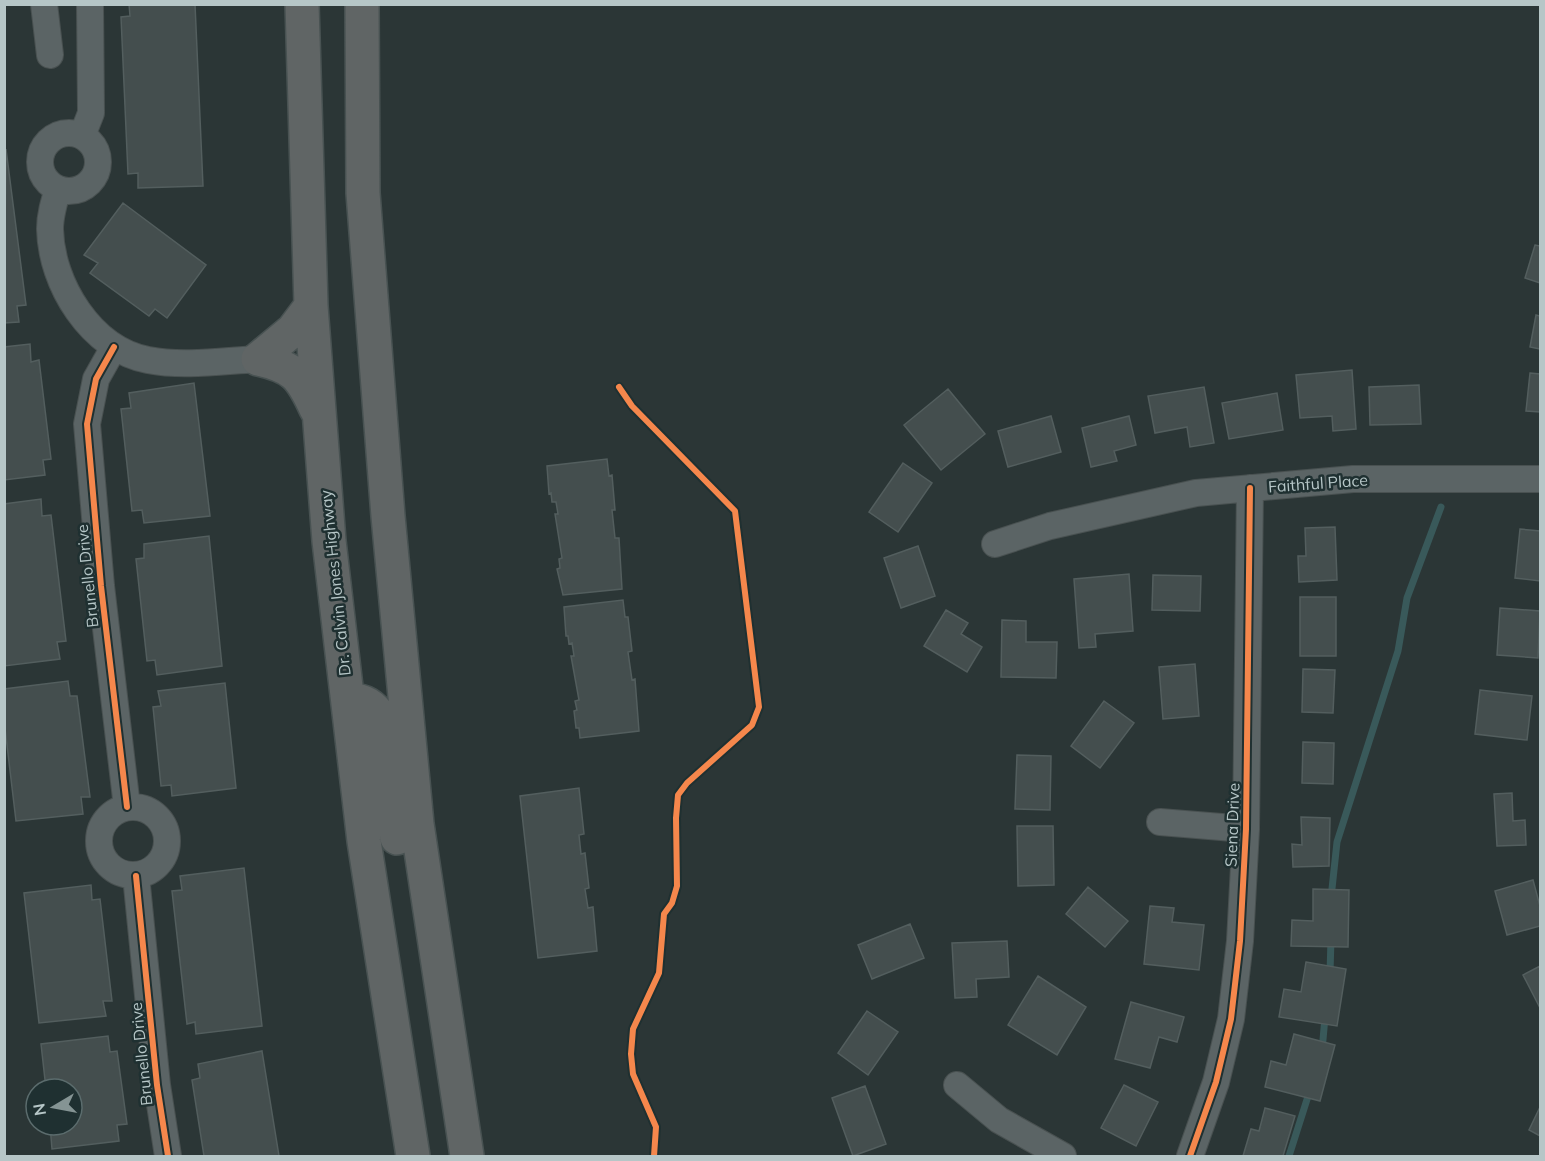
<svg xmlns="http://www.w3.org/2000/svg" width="1545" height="1161" font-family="Mulish,sans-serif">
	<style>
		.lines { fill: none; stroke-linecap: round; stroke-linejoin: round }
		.stream { stroke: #39595a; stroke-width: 7 }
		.building { fill: #444e4e; stroke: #535e5e; stroke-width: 1.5 }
		.street-casing { stroke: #495151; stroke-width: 28 }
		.highway-casing { stroke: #485252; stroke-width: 36 }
		.street { stroke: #5b6465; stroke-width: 26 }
		.highway { stroke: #606565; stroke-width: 33 }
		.cycleway-casing { stroke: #1f3031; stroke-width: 10 }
		.cycleway { stroke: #f5874c; stroke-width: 6 }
		.labels { text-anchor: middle; stroke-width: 5; stroke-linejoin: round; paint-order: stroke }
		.street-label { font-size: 16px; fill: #b6c6c7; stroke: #1f3031 }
	</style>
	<rect width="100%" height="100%" fill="#2b3636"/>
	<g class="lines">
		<path class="stream" d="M1331,898l6,-56 61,-191 9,-53 34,-91
			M1330,973l1,-34
			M1322,1051l3,-34
			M1289,1156l21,-66"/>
	</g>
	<path class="building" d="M129,4h66l8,182 -65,2v-15l-10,1 -7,-157 9,-1z
		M6,149l20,156 -9,1 2,16 -15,1z
		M123,203l83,62 -39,53 -12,-9 -6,7 -59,-43 8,-10 -14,-8z
		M1535,245l5,1v37l-15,-5z
		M1536,315l4,1v33l-10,-2z
		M30,344l1,18 8,-2 12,99 -8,1 2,15 -41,5v-133z
		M1352,370l4,59 -23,2 -1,-15 -32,2 -4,-43z
		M1530,373l10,1v38l-14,-1z
		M194,383l16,133 -66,7 -2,-13 -10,1 -11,-102 10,-1 -2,-15z
		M1419,385l2,39 -51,1 -1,-38z
		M1204,387l10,56 -24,4 -3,-20 -32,6 -7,-37z
		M948,389l37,45 -44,36 -37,-45z
		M1277,393l6,37 -54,9 -7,-36z
		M1051,416l10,36 -53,15 -10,-36z
		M1129,416l7,29 -22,6 3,10 -26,6 -9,-39z
		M607,459l2,17 3,-1 3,35h-3l3,28h4l3,51 -59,6 -6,-26 3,-1 -1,-9 3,-1 -7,-44h3l-2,-12h-4l-1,-9 -2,1 -2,-28z
		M903,463l29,20 -34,49 -29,-20z
		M41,499l1,17 9,-1 15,126 -9,1 3,17 -56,7v-162z
		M1335,527l2,53 -38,2 -1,-26h8l-1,-28z
		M1520,529l20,2v50l-25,-3z
		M209,536l13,130 -65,9 -2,-15 -8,1 -11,-102 8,-1v-14z
		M918,546l17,50 -34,12 -17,-50z
		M1129,574l4,57 -38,3 1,13 -17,1 -5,-69z
		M1153,575l48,1 -1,35 -48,-1z
		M1300,597h36v59h-36z
		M623,600l2,17h3l4,34 -4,1 4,28 3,-1 4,52 -59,7 -1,-10h-3l-2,-17 3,-1 -2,-9 4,-1 -8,-44h3l-2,-13 -3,1 -1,-8h-2l-2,-29z
		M1500,608l40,3 -2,47 -41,-3z
		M946,610l22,13 -7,11 21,13 -15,25 -43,-26z
		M1002,620l24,1v21h31l-1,36 -55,-1z
		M1195,664l4,52 -36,3 -4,-52z
		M1303,669l32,1 -2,43 -31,-1z
		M68,681l2,15h7l13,101h-9l2,17 -67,7 -12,-101v-31z
		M225,683l11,105 -64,8 -1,-11 -10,1 -8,-79 8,-1 -3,-15z
		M1480,690l52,6 -5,44 -52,-6z
		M1104,701l30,22 -34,45 -29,-22z
		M1303,742l31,1 -1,41 -31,-1z
		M1017,755l34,1 -1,54 -35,-1z
		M579,788l5,46 -5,1 2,19 4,-1 4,35 -4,1 3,19 5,-1 4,44 -59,7 -18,-162z
		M1512,793l1,28 12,-1 1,25 -29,1 -3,-52z
		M1301,817l29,1 -1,48 -36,1 -1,-23 10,1z
		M1017,826h36l1,59 -36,1z
		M244,868l18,158 -66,8 -1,-12 -8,2 -15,-133 10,-1 -2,-14z
		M1533,880l7,26v20l-33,9 -12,-44z
		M91,885l1,15 8,-1 12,102h-9l3,15 -67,7 -15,-130z
		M1088,887l40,34 -23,26 -39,-33z
		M1313,889l36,1 -1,57 -57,-1 1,-26 21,1z
		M1150,906l24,2 -2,14 32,3 -5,45 -55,-6z
		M910,924l14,34 -52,21 -14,-34z
		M1007,941l2,36 -33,2 1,18 -22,1 -3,-55z
		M1306,962l40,7 -9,57 -58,-9 5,-28 17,3z
		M1540,966v42l-17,-33z
		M1038,976l48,31 -29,48 -49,-30z
		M1131,1002l53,15 -7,25 -18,-5 -9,31 -35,-9z
		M867,1011l31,21 -30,43 -30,-22z
		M1294,1034l41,11 -15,56 -55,-14 6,-26 15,4z
		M108,1036l2,16 7,-1 10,73 -10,1 2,16 -67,8 -2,-24h22v-36h-26l-5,-45z
		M262,1051l17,105h-75l-12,-76 8,-2 -2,-14z
		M1124,1085l34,17 -22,44 -35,-18z
		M865,1086l21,58 -33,12 -21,-58z
		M1540,1107v29l-11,-6z
		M1265,1108l30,8 -12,40h-40l8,-27 8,2z"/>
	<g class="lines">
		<defs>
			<path id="street" d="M44,4l6,51
				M40 162a29 29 0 1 1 58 0a29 29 0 1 1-58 0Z
				M82,136l9,-23 -1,-109
				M58,189c-4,13 -8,26 -8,40 1,55 41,120 98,131 35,7 74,1 110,-1
				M114,347l-18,32 -9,45 14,162 26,221
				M995,544l55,-18 146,-33 157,-14h187
				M99 841a34 34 0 1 1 68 0a34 34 0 1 1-68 0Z
				M1160,822l86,7
				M136,876l21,209 11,71
				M957,1085l42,35 64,36
				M1190,1156l26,-74 15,-63 9,-78 6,-112 4,-341"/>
			<path id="highway" d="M302,4l9,302 18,235 35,300 49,315
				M362,4l1,189 25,323 29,308 50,332
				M258,359c36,8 43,17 58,50
				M258,359l35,-29 18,-24
				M348,700c15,-1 25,5 33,18l16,120"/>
		</defs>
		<use href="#street" class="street-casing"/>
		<use href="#highway" class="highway-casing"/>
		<use href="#street" class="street"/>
		<use href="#highway" class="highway"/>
		<defs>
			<path id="cycleway" d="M114,347l-18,32 -9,45 14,162 26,221
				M619,387l13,19 103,105 24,196 -7,18 -65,58 -9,12 -2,23 1,68 -5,17 -8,11 -5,59 -26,56 -2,25 2,20 23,53 -2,29
				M136,876l21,209 11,71
				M1190,1156l26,-74 15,-63 9,-78 6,-112 4,-341"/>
		</defs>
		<use href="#cycleway" class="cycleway-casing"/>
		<use href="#cycleway" class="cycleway"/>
	</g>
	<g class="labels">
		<g class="street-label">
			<text transform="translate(1318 483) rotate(-4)" y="6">Faithful Place</text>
			<text transform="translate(87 576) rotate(-96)" y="6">Brunello Drive</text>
			<text transform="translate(335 583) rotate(-96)" y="6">Dr. Calvin Jones Highway</text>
			<text transform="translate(1232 825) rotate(-88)" y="6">Siena Drive</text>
			<text transform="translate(141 1054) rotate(-96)" y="6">Brunello Drive</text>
		</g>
	</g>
	<rect width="1545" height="1161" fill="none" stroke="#b6c6c7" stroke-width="12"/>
	<g transform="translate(54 1107) rotate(260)"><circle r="28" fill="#1f3031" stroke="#5b6c6d" stroke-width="1.5"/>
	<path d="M0-4.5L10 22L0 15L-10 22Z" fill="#859494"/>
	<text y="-9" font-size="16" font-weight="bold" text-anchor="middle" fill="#b6c6c7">N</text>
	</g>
</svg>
